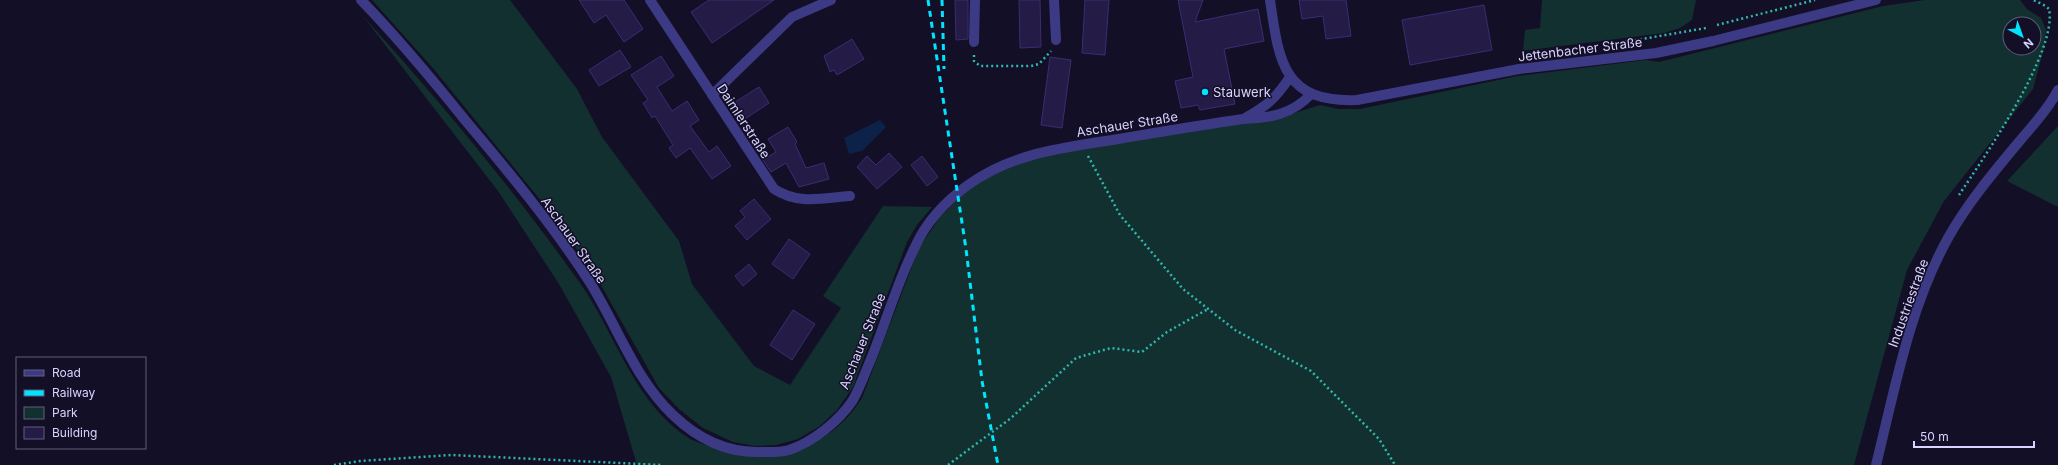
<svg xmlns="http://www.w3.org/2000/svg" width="2058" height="465" font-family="Inter,sans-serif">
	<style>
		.green { fill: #12302f; fill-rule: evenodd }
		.water { fill: #0c2248 }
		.building { fill: #241b47; stroke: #3b2d73 }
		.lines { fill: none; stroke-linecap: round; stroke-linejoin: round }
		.path { stroke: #2fb8b0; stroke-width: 2.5; stroke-dasharray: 2 3; stroke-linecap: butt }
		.minor { stroke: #3d3a85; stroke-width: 10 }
		.rail { stroke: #00e5ff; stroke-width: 3; stroke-dasharray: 6 5; stroke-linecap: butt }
		.poi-dot { fill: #00e5ff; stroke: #130f26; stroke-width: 1.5 }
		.labels { text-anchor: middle; stroke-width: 3; stroke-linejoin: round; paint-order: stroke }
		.street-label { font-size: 13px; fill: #d9d4ff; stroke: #130f26 }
		.poi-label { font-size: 13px; fill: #d9d4ff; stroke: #130f26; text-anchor: start }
	</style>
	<rect width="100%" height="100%" fill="#130f26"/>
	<path class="green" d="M372,0h138l67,89 25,48 77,104 13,43 62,82 36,19 51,-77 -18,-12 60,-90 49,1 -15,18 -10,17 -54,145 -16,23 -17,16 -22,13 -22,6 -21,1 -22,-4 -30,-14 -24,-19 -20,-21 -61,-108 -43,-62 -123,-151z
		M1542,0h154l-4,20 -12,8 -16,5 -141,18 2,-21 15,-2z
		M1925,0h95l7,9 14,9 5,12 -1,15 -12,44 -89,112 -37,69 -53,195h-1217l-26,-88 -52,-93 -61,-93 -136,-176c77,85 151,174 218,268 36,51 54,121 110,156 64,26 132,22 172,-41l57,-150 21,-31 22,-22 22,-15 28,-15 20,-6 73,-14 180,-29 35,-11 19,4h21l157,-33 129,-16 13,2 224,-56zM2010,24h24v24h-24z
		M2058,126v81l-51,-26z"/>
	<path class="water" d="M880,120l6,7 -24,24 -13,3 -5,-16z"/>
	<path class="building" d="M579,0h45l19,29 -19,13 -18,-27 -12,8z
		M709,0h65l-62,43 -21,-31z
		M955,0h13v39l-12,1z
		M1019,0h21l1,47 -21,1z
		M1085,0h24l-4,55 -23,-2z
		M1178,0h25l-8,22 63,-13 6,32 -40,8 11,55 -35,6 -2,-5 -17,3 -6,-27 18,-4z
		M1299,0h47l5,36 -25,3 -3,-23 -21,3z
		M1484,5l8,45 -82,15 -8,-45z
		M852,39l12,20 -27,16 -3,-5 -4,2 -6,-16z
		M620,50l11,17 -32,19 -10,-16z
		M661,56l13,20 -17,11 15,24 15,-10 12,19 -9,6 19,26 8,-6 14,20 -19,13 -22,-31 -14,10 -7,-10 4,-3 -18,-29 -3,2 -9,-15 5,-3 -17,-25z
		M1050,57l21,3 -9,68 -21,-3z
		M759,87l10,16 -27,18 -10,-17z
		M788,127l9,15 -2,2 11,24 18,-5 5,16 -30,8 -13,-24 -15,9 -8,-12 13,-8 -8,-13z
		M889,153l13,14 -25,22 -20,-22 10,-11 9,9z
		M922,156l16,21 -11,9 -16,-21z
		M754,199l17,20 -24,21 -12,-14 10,-9 -5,-6z
		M789,239l21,15 -17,25 -21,-15z
		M749,264l8,10 -14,12 -8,-10z
		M793,310l22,14 -23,36 -22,-15z"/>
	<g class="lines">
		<path class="path" d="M1717,25l98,-25
			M1625,42l81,-14
			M974,55v6l6,5h51l8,-2 12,-13
			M1088,156l32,59 63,74 52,41 76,41 68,68 16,26
			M1959,195c23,-35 99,-143 90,-186 -4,-4 -11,-7 -16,-9
			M334,465l26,-4 91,-6 210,10
			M948,465l63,-47 65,-60 35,-10 31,4 25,-20 41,-23"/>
		<path class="minor" d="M361,0c37,38 71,79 104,120 43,51 87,104 124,161 28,44 45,97 84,134 23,22 52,37 84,37 11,0 22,1 32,-2 24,-8 50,-29 64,-50 7,-13 12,-27 18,-41 15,-37 26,-76 44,-112 11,-25 31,-46 53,-62 46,-33 96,-37 150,-46 42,-7 83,-14 125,-20 26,-1 49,-4 68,-25
			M650,0l124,189c25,16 48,9 76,7
			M1054,0l2,40
			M1270,0c9,62 13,103 87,100l162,-31 137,-16 57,-12 163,-41
			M974,42l1,-42
			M712,95l80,-78 39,-17
			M1245,118c23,-13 30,-19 45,-41
			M1876,465c19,-76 33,-157 72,-227 19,-34 45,-65 70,-95 13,-16 30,-33 40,-53"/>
		<path class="rail" d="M928,0l38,249 16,132 16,84
			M942,0l2,69"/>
	</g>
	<circle class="poi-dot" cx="1205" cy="92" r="4"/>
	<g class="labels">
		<g class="street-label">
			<text transform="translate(1580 49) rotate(-7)" y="5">Jettenbacher Straße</text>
			<text transform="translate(744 121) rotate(57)" y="5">Daimlerstraße</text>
			<text transform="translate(1127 124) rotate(-9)" y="5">Aschauer Straße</text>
			<text transform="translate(574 240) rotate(55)" y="5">Aschauer Straße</text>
			<text transform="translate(1908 303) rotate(-70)" y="5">Industriestraße</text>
			<text transform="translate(862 341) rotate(-68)" y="5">Aschauer Straße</text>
		</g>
		<g class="poi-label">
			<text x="1213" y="97">Stauwerk</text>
		</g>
	</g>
	<rect x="16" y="357" width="130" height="92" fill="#130f26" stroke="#625e7d"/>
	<rect x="24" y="370" width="20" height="6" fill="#3d3a85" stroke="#625e7d"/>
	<text x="52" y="377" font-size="12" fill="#d9d4ff">Road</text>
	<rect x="24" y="390" width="20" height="6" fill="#00e5ff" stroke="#625e7d"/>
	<text x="52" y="397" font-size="12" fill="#d9d4ff">Railway</text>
	<rect x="24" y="407" width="20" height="12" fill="#12302f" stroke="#625e7d"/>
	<text x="52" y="417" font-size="12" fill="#d9d4ff">Park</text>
	<rect x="24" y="427" width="20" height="12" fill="#241b47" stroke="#625e7d"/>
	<text x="52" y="437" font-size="12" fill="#d9d4ff">Building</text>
	<g transform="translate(2022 36) rotate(139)"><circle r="19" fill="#130f26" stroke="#625e7d"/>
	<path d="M0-3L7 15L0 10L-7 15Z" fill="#00e5ff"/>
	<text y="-6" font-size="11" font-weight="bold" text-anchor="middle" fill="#d9d4ff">N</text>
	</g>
	<path d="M1914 441v6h120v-6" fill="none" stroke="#d9d4ff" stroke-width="2"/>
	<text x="1920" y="441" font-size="12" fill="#d9d4ff" stroke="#130f26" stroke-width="3" paint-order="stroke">50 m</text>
</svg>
